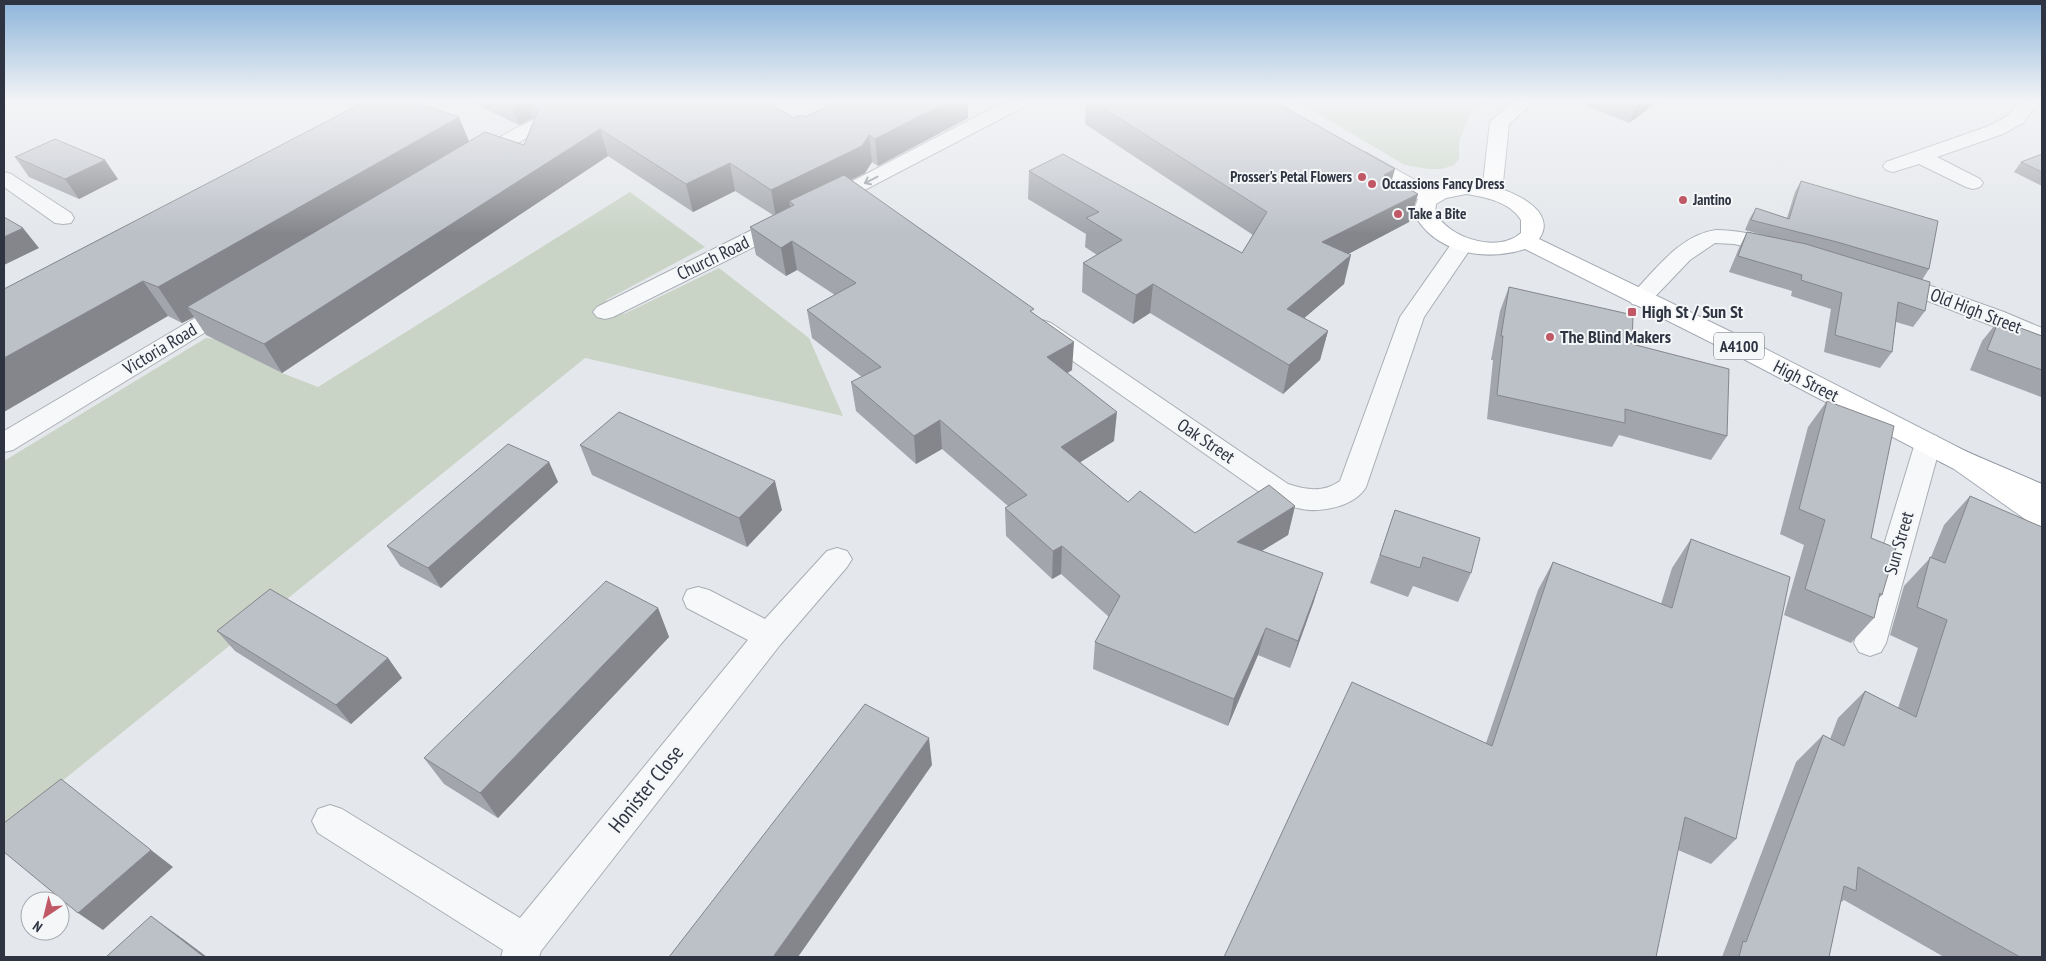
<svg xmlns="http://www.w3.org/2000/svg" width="2046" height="961" font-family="'PT Sans Narrow',sans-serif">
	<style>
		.green { fill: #c9d4c6 }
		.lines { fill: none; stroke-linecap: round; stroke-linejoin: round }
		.street-casing { stroke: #aaaeb5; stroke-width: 2 }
		.secondary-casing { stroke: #aaaeb5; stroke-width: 2 }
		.primary-casing { stroke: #a5abb5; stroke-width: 2 }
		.highway-casing { stroke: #8d94a0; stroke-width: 2 }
		.street { fill: #f7f8f9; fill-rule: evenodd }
		.secondary { fill: #fff; fill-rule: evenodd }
		.primary { fill: #fff; fill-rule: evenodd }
		.highway { fill: #fff; fill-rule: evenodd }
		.wall { fill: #a2a5ab }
		.shaded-wall { fill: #84868b }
		.building { fill: #bcc0c7; stroke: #84868b }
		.oneway { stroke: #92969d }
		.poi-dot { fill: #c15865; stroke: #f4f6f8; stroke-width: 2 }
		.labels { text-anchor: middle; stroke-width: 4; stroke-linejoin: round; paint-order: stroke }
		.far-poi-label { font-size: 15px; font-weight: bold; fill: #2e3441; stroke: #f4f6f8; text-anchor: start }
		.shield { fill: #f4f6f8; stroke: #696e78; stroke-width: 1 }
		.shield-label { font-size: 16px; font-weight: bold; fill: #2e3441 }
		.street-label { font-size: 18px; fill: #2e3441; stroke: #f4f6f8 }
		.poi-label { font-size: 18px; font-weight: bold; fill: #2e3441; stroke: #f4f6f8; text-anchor: start }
		.near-street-label { font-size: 21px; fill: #2e3441; stroke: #f4f6f8 }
	</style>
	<rect width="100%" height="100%" fill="#e4e7eb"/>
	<path class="green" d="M1295,100h198l-23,14 -11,28v17l-5,6 -12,4h-14l-23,-4z
		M630,192l75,55 -99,53 18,14 95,-46 90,70 34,78 -258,-58 -581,470v-367l202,-123 9,1 67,34 36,14z"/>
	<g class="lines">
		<defs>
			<path id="street" d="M1008,100h23l-2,4 -195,102 -7,2 -7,-2 -4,-4 4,-4z
				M2021,100h19l-17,23 -20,11 -66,23 43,22 3,4 -3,4 -7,2 -7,-2 -47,-23 -26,8 -7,-2 -3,-4 3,-4 103,-36 20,-11z
				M564,105l7,2 3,4 -3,4 -43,22 -44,26 -7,2 -7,-2 -3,-4 3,-4 44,-26z
				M4,172l7,2 60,39 3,5 -3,5 -8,1 -8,-1 -51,-36z
				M786,216l8,1 3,5 -3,5 -181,90 -8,2 -8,-2 -4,-5 4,-5 181,-90z
				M1716,230c24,0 48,7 71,12l3,5 -3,5 -8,2 -45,-10 -19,-1 -25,17 -42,44 -8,2 -8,-2 -4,-5 4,-5c24,-25 48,-59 84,-64z
				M1462,238l8,2 3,5 -49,72 -58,170c-11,19 -44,26 -64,22 -12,-2 -23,-7 -34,-11l-235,-165 -3,-5 3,-5 9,-3 9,3 237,161c18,6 35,9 52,-3l60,-164 54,-77z
				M1892,272l112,40 38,16v17l-158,-61 -3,-5 3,-5z
				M232,299l8,2 4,5 -4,5 -227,139 -9,2v-21l220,-130z
				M1928,434l9,2 4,7 -55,200 -5,9 -11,4 -11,-4 -5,-9 61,-200 4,-7z
				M837,548l10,3 5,8 -5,8 -67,78 -239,306 -2,6h-38l2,-7 -185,-117 -6,-12 6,-12 12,-4 12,4 178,109 228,-278 -61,-32 -4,-9 4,-9 11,-3 11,3 56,29 62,-68z"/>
			<path id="secondary" d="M1515,100h21l-27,24 -7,68 -3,4 -7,2 -7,-2 -3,-4 8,-70z"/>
			<path id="primary" d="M1360,151l7,2 64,36c10,-4 24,-7 35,-7 24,-1 97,23 73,57l213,103 231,118 2,4 57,38v25l-10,-3 -78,-55 -220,-115 -209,-105c-41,13 -91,4 -112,-37l5,-13 -65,-38 -3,-4 3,-4zM1466,194c20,3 44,8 55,26v13c-23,21 -73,5 -86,-21l1,-8 10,-6z"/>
			<path id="highway" d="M1951,445l91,39v21l-101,-43 -3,-7 3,-7z"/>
		</defs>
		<use href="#street" class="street-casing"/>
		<use href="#secondary" class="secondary-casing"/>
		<use href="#primary" class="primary-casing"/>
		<use href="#highway" class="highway-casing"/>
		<use href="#street" class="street"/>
		<use href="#secondary" class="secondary"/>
		<use href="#primary" class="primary"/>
		<use href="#highway" class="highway"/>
	</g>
	<path class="wall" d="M467,100h296l31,18 11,-1 35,-17h128v18l-90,48 -6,-4 -7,11 -14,7 183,134 38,56 -5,3 47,68 -34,21 48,40 67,31 100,-27 -7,29 -27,16 53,50 -24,67 -32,-13 -30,71 -135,-57 2,-27 14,-25 -48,-43 -9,5 -46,-43 -1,-28 3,-2 -66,-57 -26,15 -60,-53 -5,-29 11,-5 -50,-39 -5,-28 28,-15 -38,-25 -11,6 -30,-21 -6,-28 23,-12 -38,-24 -42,21 -85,-56 -326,217 -76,-38 -12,-18 -12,6 -14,-7 -164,-27 465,-147 55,3 10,-24 -1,-3 -14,7z
		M1086,100h186l120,80 26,14 -9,28 -61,32 -4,30 -40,34 24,13 -8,29 -37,34 -133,-81 -17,11 -51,-32 1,-29 14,-8 -12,-8 1,-13 -58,-35 1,-28 213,82 11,-18 -168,-111z
		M1587,100h73l-31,23 -44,-18z
		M2042,154v32l-28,-14 7,-10z
		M15,157l103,22 -39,20 -50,-22z
		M1801,181l128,88 -7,11 3,31 -12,16 -17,-5 -4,30 -12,16 -56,-16 7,-43 -40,-13 1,-5 -63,-19 10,-24 8,-16 16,3 -18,-5 5,-12 6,-10 31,10 8,-26z
		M1509,287l123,57 95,92 -16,24 -92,-25 -7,12 -125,-28 6,-59h-2l9,-49z
		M1999,320l43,16v60l-1,1 -71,-27 12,-29z
		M1827,401l44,137 11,57 -4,4 -4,19 -23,25 -67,-28 20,-70 -24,-11 28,-107z
		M580,445l202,65 -35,37 -155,-72z
		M549,462l9,20 -117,106 -41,-22 -13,-20z
		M1970,496l72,461h-98l-100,-57 -4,3 -11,54h-107l74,-195 27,-27 7,4 8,-21 27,-27 33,17 20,-60 -28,-13 14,-49 27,-29 13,-32z
		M1395,510l76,63 -13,29 -45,-16 -5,11 -38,-14z
		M1691,539l45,300 -25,25 -33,-14 -192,-107 52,-153 15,-28 108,42 11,-36z
		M658,608l11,29 -171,181 -54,-34 -20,-26z
		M217,631l171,27 14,20 -51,46 -116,-73z"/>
	<path class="shaded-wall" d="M510,100h61l-33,11 -9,-4 4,11 -14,7z
		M951,100h17v18l-90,48 -3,-27z
		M1645,100h15l-31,23 7,-16z
		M459,117l14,34 -286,156 7,10 -12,6 -24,-36z
		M600,129l8,27 -326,217 -18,-29z
		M869,135l3,27 -7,11 -70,35 -1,-3 -5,-4 2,9 -15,7 -5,-27z
		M105,160l13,19 -39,20 -14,-20z
		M730,163l5,28 -42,21 -7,-28z
		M1395,169l-8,28 -3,-22z
		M1418,194l-9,28 -93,49 6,-29z
		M23,228l16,20 -35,17v-28z
		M792,241l5,29 -11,6 -5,-28z
		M1351,255l-7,29 -63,54 6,-29z
		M143,281l25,35 -164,96v-54z
		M1153,284l-3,29 -17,11 3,-29z
		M1328,331l-8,29 -37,34 6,-29z
		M1074,342l-2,28 -25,16v-29z
		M1117,412l-3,29 -54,34 1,-28z
		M940,420l2,29 -26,15 -2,-28z
		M549,462l9,20 -117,106 -13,-20z
		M775,481l7,29 -35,37 -8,-29z
		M1295,506l-7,29 -57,35 6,-28z
		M1062,546l-1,28 -9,5 1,-28z
		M1323,573l-9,28 -24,67 8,-27z
		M658,608l11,29 -171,181 -18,-25z
		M1266,628l-8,27 -30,71 6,-27z
		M388,658l14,20 -51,46 -15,-19z
		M929,738l3,27 -134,192h-25z
		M151,850l22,17 -70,63 -25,-17z
		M151,916l32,23 24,18h-3z"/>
	<path class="building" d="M368,100h38l53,17 -301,170 -15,-6 -139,77v-69z
		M544,100h219l31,18 7,-3 4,2 35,-17h111l-76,39 -6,-4 -7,11 -91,44 -41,-27 -44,21 -86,-55 -336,215 -77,-37 298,-175 39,13 14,-34 -9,-4z
		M1091,100h181l123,69 -11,6 34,19 -96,48 29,13 -64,54 41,22 -39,34 -136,-81 -17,11 -53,-32 39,-23 -36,-22 13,-6 -70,-41 34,-17 179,99 25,-41z
		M1619,100h26l-9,7z
		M55,139l50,21 -40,19 -50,-22z
		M2042,154v18l-21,-10z
		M844,175l190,134 -4,2 44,31 -27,15 70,55 -56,35 67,55 12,-11 55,42 74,-48 26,21 -58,36 86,31 -25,68 -32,-13 -32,71 -139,-57 25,-46 -58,-50 -9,5 -48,-43 22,-13 -87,-75 -26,16 -63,-54 30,-15 -74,-57 49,-27 -64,-42 -11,7 -31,-21 44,-22 -5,-4z
		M1801,181l137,40 -9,48 -92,-27 -86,-22 5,-12 33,11z
		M4,217l19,11 -19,9z
		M1747,232l59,12 124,38 -5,29 -27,-9 -6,50 -57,-17 7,-42 -41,-13 1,-5 -64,-19z
		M1509,287l124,28 -1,29 97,25 -2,67 -102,-27v14l-128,-28 6,-59h-2z
		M1999,320l43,16v34l-55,-20z
		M1827,401l67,25 -23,112 25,10 -14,47 -2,-2 -6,25 -69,-29 20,-69 -26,-11z
		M619,412l156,69 -36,37 -159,-73z
		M508,444l41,18 -121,106 -41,-22z
		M1970,496l72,31v430h-22l-162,-90 -2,24 -12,-5 -15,71h-90l4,-16 3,1 77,-207 21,11 21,-55 51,26 31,-97 -30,-13 13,-50 15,6z
		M1395,510l85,28 -9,35 -48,-16 -3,11 -40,-13z
		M1691,539l99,38 -54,262 -51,-22 -29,140h-432l128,-275 140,64 61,-184 119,46z
		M606,581l52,27 -178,185 -56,-35z
		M270,589l118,69 -52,47 -119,-74z
		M865,704l64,34 -156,219h-104z
		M61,779l90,71 -73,63 -74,-61v-29z
		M151,916l53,41h-98z"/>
	<defs><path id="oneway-shaft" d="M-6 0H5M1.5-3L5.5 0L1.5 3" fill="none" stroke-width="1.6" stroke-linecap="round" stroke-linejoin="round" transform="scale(1.25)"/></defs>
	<use class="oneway" href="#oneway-shaft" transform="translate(871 180) rotate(153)"/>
	<linearGradient id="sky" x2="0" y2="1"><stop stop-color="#8db4da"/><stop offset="0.43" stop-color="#f3f4f6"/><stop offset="1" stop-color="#f3f4f6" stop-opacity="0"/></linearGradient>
	<rect width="2046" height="234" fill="url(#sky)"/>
	<g class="poi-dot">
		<circle cx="1362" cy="177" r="5"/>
		<circle cx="1372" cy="184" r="5"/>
		<circle cx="1683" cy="200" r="5"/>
		<circle cx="1398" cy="214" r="5"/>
		<rect x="1627" y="307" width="10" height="10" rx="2.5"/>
		<circle cx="1550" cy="337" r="5"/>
	</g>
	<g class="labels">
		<g class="far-poi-label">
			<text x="1352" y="182" text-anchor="end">Prosser's Petal Flowers</text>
			<text x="1382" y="189">Occassions Fancy Dress</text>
			<text x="1693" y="205">Jantino</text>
			<text x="1408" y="219">Take a Bite</text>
		</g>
		<rect class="shield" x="1714" y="332.5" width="50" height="27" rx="4"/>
		<g class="shield-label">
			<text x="1739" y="352">A4100</text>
		</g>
		<g class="street-label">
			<text transform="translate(713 258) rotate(-26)" y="6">Church Road</text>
			<text transform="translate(1976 311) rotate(21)" y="6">Old High Street</text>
			<text transform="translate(160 349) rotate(-31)" y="6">Victoria Road</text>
			<text transform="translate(1806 381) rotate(27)" y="6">High Street</text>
			<text transform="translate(1206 441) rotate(34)" y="6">Oak Street</text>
			<text transform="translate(1899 543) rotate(-74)" y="6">Sun Street</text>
		</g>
		<g class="poi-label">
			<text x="1642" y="318">High St / Sun St</text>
			<text x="1560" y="343">The Blind Makers</text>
		</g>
		<g class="near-street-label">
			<text transform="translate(646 789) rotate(-51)" y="7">Honister Close</text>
		</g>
	</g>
	<rect width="2046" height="961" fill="none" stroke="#2e3441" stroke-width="10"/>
	<g transform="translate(45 916) rotate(215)"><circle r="24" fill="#f4f6f8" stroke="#a5a8af"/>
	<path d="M0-4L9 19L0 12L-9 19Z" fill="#c15865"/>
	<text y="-8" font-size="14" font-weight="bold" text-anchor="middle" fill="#2e3441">N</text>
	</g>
</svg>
